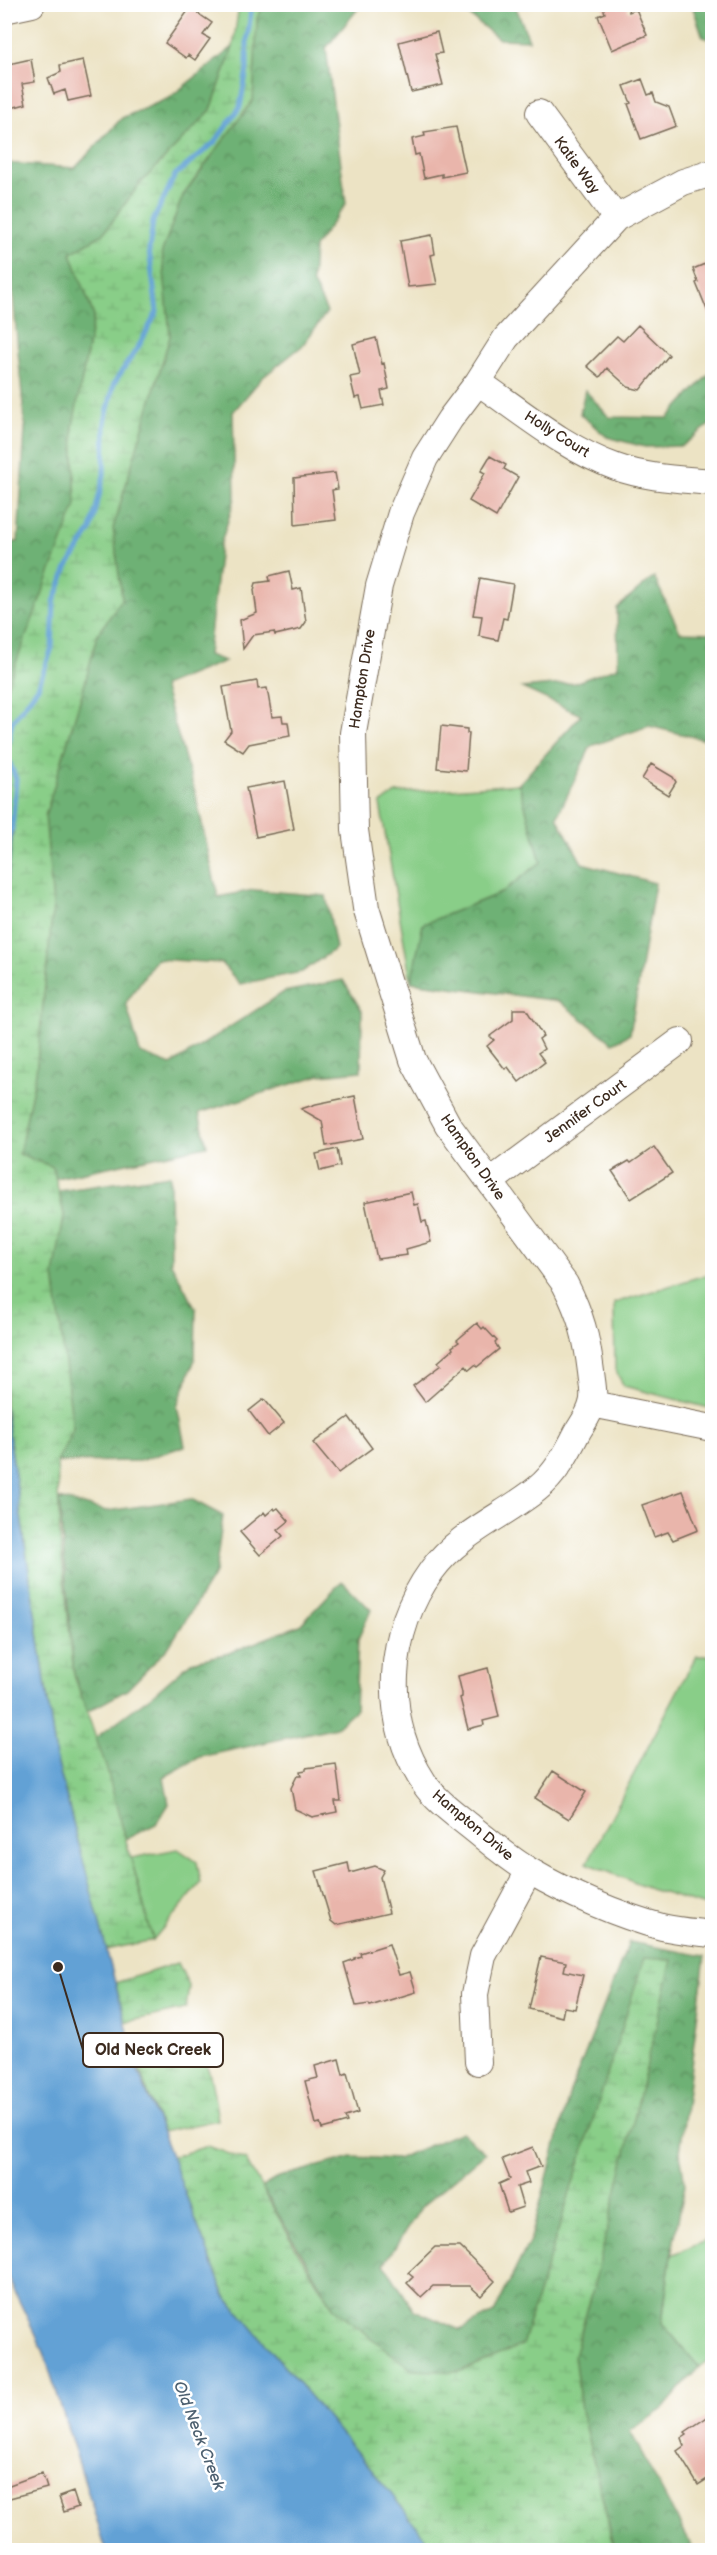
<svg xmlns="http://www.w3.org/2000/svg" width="717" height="2555" font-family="'Balsamiq Sans',sans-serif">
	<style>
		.grass { fill: #89ce88; stroke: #627c53; stroke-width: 1.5 }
		.forest { fill: url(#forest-crowns); stroke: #546e49; stroke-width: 1.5 }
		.wetland { fill: url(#wetland-marsh); stroke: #627c53; stroke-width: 1.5 }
		.water { fill: #62a1d5; stroke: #4e667a; stroke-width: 1.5 }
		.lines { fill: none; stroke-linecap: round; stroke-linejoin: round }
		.stream { stroke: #62a1d5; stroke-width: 5 }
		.building { fill: #e9b5ab }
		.minor-casing { stroke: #796b58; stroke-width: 28 }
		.minor { stroke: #fff; stroke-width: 26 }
		.labels { text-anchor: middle; stroke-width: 5; stroke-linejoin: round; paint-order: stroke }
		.street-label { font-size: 15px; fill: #3b2a1e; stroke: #fff }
		.water-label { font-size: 16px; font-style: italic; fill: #4d6070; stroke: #fff }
		.leader { fill: none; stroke: #3b2a1e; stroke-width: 2 }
		.callout-dot { fill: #3b2a1e; stroke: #fff; stroke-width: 2 }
		.callout { fill: #fff; stroke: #3b2a1e; stroke-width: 2 }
		.callout-label { font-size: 16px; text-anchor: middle; font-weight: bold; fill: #3b2a1e }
	</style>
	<defs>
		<pattern id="forest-crowns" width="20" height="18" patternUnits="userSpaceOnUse" patternTransform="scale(1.5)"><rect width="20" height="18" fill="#6eb174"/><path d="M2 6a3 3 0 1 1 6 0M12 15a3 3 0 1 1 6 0" fill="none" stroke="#5c905f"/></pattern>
		<pattern id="wetland-marsh" width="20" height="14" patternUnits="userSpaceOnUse" patternTransform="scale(1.5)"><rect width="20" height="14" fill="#89ce88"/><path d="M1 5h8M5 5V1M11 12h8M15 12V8" fill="none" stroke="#77b175"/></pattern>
	</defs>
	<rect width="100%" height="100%" fill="#fff"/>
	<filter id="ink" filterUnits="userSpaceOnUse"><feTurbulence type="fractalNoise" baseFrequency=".0167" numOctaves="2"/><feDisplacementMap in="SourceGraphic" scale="12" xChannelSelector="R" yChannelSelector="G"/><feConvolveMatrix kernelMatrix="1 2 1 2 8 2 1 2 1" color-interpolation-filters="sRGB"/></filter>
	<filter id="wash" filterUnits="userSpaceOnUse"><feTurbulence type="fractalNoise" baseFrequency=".008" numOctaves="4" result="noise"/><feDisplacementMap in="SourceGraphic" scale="24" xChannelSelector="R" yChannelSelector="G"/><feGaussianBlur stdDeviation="1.35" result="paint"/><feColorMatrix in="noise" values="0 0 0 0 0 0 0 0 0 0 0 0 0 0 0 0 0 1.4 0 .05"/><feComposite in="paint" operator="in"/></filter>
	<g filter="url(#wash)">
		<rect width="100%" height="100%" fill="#ece3c4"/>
		<path class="grass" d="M519,784l22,78 -40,31 -77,31 -13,58 -31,-178 16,-11z
			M708,1274l4,3v130l-3,1 -85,-22 -9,-16 -1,-67z
			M696,1656h16v252l-62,-19 -63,-26z
			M178,1849l19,13 4,21 -48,57 -22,-82z
			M712,2237v120l-13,10 -37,-43 9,-69z"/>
		<path class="forest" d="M264,5h97l-35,43 20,156 -32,43 -2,35 15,30 -25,34 -40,32 -29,34 2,86 -15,48 -12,109 17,6 -62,25 32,106 23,105 36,-7 72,6 10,52 -34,24 -62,12 -19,-21 -65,-4 -30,44 14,50 31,12 113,-73 59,-12 19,31 -1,60 -41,4 -121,38 8,33 -151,32 -3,-11 -34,-13 17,-82 17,-166 -8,-90 39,-129 13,-52 25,-36 -9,-71 57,-192 -8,-85 21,-56 70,-95 4,-82z
			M456,5h59l14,35 -30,-1z
			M692,5h20v35l-9,-3z
			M233,47l-22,63 -72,75 -36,49 -32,19 23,63 -21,110 3,80 -71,186v-150h13l7,-114 -15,-166h-5v-99l70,5 47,-50 47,-20z
			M712,371v52l-30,23 -37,1 -38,-10 -27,-23 5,-24 24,27 59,1z
			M654,577l26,55 32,1v106l-2,2 -61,-15 -58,20 -34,71 25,46 73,20 -25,151 -17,9 -54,-42 -148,-19 12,-58 78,-31 40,-31 -22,-78 62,-69 -59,-27 52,-5 44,-16 -1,-59z
			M170,1175l1,88 25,46 -1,50 -18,47 8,40 -46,15 -82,1 16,-33 -19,-154 10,-60 -5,-24z
			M59,1499l48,12 84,-12 32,17 -8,57 -47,75 -41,42 -40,22 -13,-37z
			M342,1581l29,29 -13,29 -3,71 -19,17 -136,30 -36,20 5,27 -13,20 -30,15 -31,-101 59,-44 37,-32 38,-9 71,-28z
			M629,1942l76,14 -25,196 5,33 -15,76 -8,62 37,44 -36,42 -33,22 61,114 -7,5h-69l-34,-139 -7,-56 18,-62 -2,-163 -68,216 -63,26 -47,-1 -79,-64 -71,-120 17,-10 73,-20 45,2 64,-27 24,21 -63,53 -38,58 30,46 46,20 34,-17 37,-75 39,-146z"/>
		<path class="wetland" d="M239,5h25l-7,13 -4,82 -70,95 -21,56 8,85 -57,192 9,71 -25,36 -13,52 -39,129 8,90 -17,166 -17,82 34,13 11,48 -10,60 19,154 -16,33 3,76 14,137 32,92 47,173 -47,10 -50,-193 -51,-351 -1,-500 10,-83 -9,10v-141l71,-187 -3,-79 21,-110 -23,-63 32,-19 36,-49 72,-75 22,-63z
			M644,1958l28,2 -80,333 -18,62 7,56 34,139h-183l-208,-256 -53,-137 37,-11 38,14 55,97 32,50 79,63 47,2 63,-27z
			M178,1963l11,23 -3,23 -61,13 -10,-39z
			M186,2040c26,15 27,52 32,80l-56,12 -29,-81z"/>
		<path class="water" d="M14,822l-9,84v-73z
			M5,1406l51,351 82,313 86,224 161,192 50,64h-325l-5,-4 -62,-196 -38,-78z"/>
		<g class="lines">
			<path class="stream" d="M12,829l4,-50 -10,-25 6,-32 26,-35 14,-39 2,-46 13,-34 24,-38 13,-55 1,-53 9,-39 26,-39 17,-32 -8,-62 4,-29 22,-46 40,-33 25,-35 7,-38v-28l5,-37"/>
		</g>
		<g id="blocks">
			<path class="building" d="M602,4h24l3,8 7,-3 11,26 -35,15 -14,-34 7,-3z
				M190,8l22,15 -9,12 7,4 -15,21 -7,-5 -2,3 -21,-15z
				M437,32l5,21 -7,1 8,31 -32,7 -12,-50z
				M31,59l4,23 -13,2 4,20 -15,4 -7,-31v-12z
				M83,60l8,36 -23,5 -3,-11 -11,4 -6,-16 13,-6 -1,-7z
				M642,79l6,16 5,-2 3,9 13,5 7,19 -35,13 -13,-35 3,-1 -7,-17z
				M456,127l10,45 -24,5v-3l-18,4 -5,-24 -4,1 -3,-16 13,-3 -1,-4z
				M432,235l3,19 -4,1 6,29 -29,3 -8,-46z
				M712,261v61l-16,-39 2,-1 -5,-13z
				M638,325l31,30 -29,35 -12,-3 -21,-19 -7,9 -13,-11 30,-30 6,5z
				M376,338l6,26 2,-1 5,26 -8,2 3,14 -21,4 -3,-12 -5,1 -5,-21 10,-2 -7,-31z
				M490,456l16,9 -2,4 14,8 -22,40 -27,-16 16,-28 -4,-2z
				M335,473l3,16 -6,1 4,30 -41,5 -1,-47z
				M289,571l4,19 8,-2 5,34 -5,7 -26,6 -1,-3 -21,3 -10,14 -3,-29 17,-7 -3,-23 2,-7 14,-2 -1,-5z
				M480,578l33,6 -6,35 -4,-1 -5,22 -19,-4 3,-20 -9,-1z
				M257,681l1,8 9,-1 5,29 10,-1 1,6h5l2,14 -41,8 -6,8 -19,-12 7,-9 -8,-44z
				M441,726l26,3v4h2l-3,38 -29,-3z
				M651,764l22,13 3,5 -8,13 -26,-16z
				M285,781l9,48 -38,8 -10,-49z
				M513,1009h13l17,27 -4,3 5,10 -6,4 7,9 -26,20 -11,-15 -3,2 -18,-23 7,-6 -4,-4 23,-17z
				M355,1096l8,43 -37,7 -4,-25 -21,-12 15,-5z
				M654,1147l18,26 -41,26 -19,-28 17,-10 2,2z
				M337,1149l3,17 -20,5 -4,-17z
				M411,1192l3,13 4,-1 4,18 4,-1 5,21 -25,7 1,6 -30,4 -12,-57z
				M477,1323l5,6 2,-2 13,14 -2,2 4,6 -22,18 -2,-2 -6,5 -3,-4 -41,36 -12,-16 28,-21 -3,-3 15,-13 -1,-2 7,-5 -2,-2z
				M264,1399l20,24 -16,13 -19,-25z
				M349,1417l23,31 -34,25 -25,-30z
				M683,1491l15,39 -25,10 -5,-8 -14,5 -12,-32z
				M274,1508l1,2 3,-2 11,13 -11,9 5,6 -23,19 -20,-23 24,-20 2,3z
				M488,1668l11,49 -16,4 1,4 -16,4 -8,-31 2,-1v-4l-4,-17z
				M336,1764l5,37h-6l2,11 -25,5 -17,-8 -4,-21 6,-12h4l-1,-5 6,-1v-2z
				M553,1771l33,21 -17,27 -34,-21z
				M348,1863l2,10 25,-7 9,4 -4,7 9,36 -53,12 -5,-4 -15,-50z
				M389,1944l10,31 11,-3 6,20 -46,14 -1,-2 -13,2 -12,-43 11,-4 -1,-1 7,-2 -1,-3z
				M541,1957l25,5 -2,9 19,4 -8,34 -11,-2 -2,10 -33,-8z
				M339,2059l4,16 4,-2 11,40 -13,4 2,5 -25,7 -2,-6 -4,1 -11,-43 13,-3 -3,-12z
				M533,2147l8,19 -16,6 4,11 -12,4 6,20 -15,5 -9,-28 11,-5 -8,-20z
				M435,2247h25l35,34 -14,15 -11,-10h-37l-12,11 -14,-14 6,-6 -5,-4z
				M712,2414v62l-14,9 -21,-34 7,-5 -3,-8 6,-4 -2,-2z
				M42,2473l5,15 -41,11 -2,-12z
				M73,2492l5,15 -14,5 -5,-15z"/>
		</g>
	</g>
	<g filter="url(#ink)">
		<use href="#blocks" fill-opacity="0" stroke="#796b58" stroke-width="1.5"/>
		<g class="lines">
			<defs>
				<path id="minor" d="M4,10l28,-6
					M539,113l77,105
					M712,173l-29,9 -67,36 -110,120 -28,44 -28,37 -25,39 -24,55 -22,73 -26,147 2,97 11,78 47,152 35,65 117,159c16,31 22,54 26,88 1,10 4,23 1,32 -2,10 -10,20 -15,29 -10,20 -22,42 -40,56 -35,28 -78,44 -105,81 -45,62 -51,148 -8,213 11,17 31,31 47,44 19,15 38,32 59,44 37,22 90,45 132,56 16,4 34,5 50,7
					M478,382c44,30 87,67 138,85 30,11 65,12 96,15
					M491,1181l189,-140
					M592,1404l120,24
					M478,2062l-3,-68 8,-38 46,-85"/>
			</defs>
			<use href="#minor" class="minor-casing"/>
			<use href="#minor" class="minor"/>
		</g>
	</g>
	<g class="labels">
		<g class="street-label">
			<text transform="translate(577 165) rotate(54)" y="5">Katie Way</text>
			<text transform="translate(557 434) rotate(32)" y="5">Holly Court</text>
			<text transform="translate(362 679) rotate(-81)" y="5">Hampton Drive</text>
			<text transform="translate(585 1111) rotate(-36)" y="5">Jennifer Court</text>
			<text transform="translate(473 1157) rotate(55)" y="5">Hampton Drive</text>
			<text transform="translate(473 1825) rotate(40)" y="5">Hampton Drive</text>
		</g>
		<g class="water-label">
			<text transform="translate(200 2435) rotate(69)" y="6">Old Neck Creek</text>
		</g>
	</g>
	<path class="leader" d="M58 1967L83 2050"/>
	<circle class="callout-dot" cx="58" cy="1967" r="6"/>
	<rect class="callout" x="83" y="2033" width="140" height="34" rx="6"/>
	<g class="callout-label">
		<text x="153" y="2055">Old Neck Creek</text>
	</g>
	<rect width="717" height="2555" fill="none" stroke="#fff" stroke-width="24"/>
</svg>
